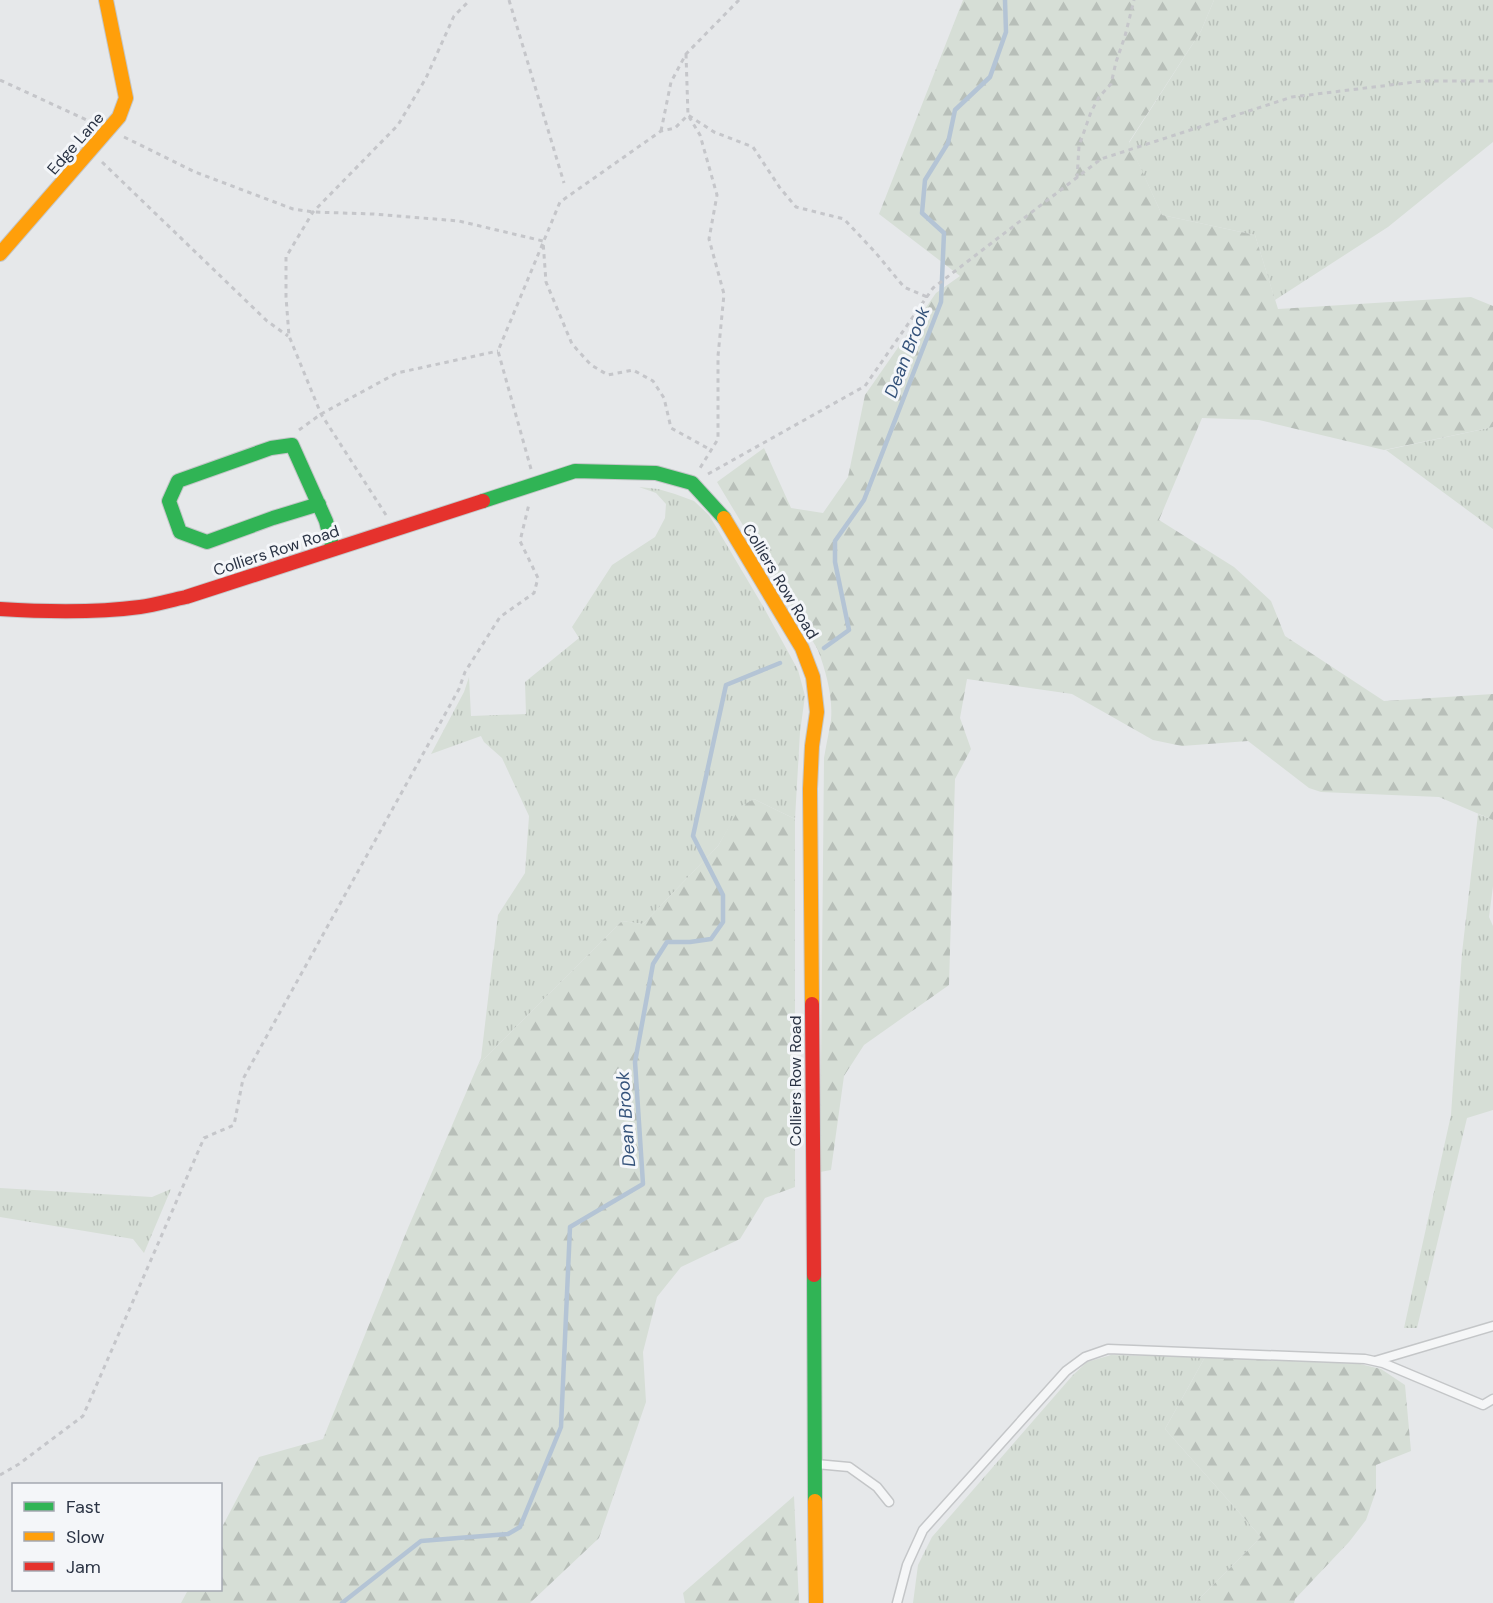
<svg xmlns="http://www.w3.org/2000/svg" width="1493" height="1603" font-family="'DM Sans',sans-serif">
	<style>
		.grass { fill: url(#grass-tufts) }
		.forest { fill: url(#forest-firs) }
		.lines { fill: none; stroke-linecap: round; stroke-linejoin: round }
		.stream { stroke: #b4c4d5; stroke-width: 4.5 }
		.lane-casing { stroke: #c4c6c8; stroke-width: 11 }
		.fast-casing { stroke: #c4c6c8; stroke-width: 16 }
		.slow-casing { stroke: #c4c6c8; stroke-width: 16 }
		.jam-casing { stroke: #c4c6c8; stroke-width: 16 }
		.path { stroke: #c5c6ca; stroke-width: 3; stroke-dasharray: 4.5 4.5; stroke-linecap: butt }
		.lane { stroke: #f5f6f7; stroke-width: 8 }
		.fast { stroke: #30b455; stroke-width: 14 }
		.slow { stroke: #ff9f0a; stroke-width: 14 }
		.jam { stroke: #e5322d; stroke-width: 14 }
		.labels { text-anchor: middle; stroke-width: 6; stroke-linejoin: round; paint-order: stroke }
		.street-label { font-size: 16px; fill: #2b3445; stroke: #f4f6f9 }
		.water-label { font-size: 18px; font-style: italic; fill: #34527a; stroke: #f4f6f9 }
	</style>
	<defs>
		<pattern id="grass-tufts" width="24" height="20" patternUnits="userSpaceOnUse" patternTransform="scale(1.5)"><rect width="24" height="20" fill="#d6ded6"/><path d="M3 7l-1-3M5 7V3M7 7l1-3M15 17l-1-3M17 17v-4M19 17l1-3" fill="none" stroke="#b8bfb9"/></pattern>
		<pattern id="forest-firs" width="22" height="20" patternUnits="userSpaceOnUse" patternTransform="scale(1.5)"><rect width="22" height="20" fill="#d6ded6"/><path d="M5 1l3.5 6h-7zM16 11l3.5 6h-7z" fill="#b8bfb9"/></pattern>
	</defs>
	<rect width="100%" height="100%" fill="#e6e8ea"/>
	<path class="grass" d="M1214,0h279v142l-105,85 -113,73 -20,-65 -93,-20 -33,-72 72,-112z
		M1493,427v102l-107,-79z
		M639,487l19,2 17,5 19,7 15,14 55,93 34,62 7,26 -5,36 -5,87 -41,-20 -13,8 -23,39 -75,78 -21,-3 -144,144 3,-7 17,-143 27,-42 4,-57 -27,-58 -18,-16 -3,-6 -50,18 33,-62 5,-15 2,39 55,-2 -1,-32 54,-44 -7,-11 40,-62 43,-28 10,-19 1,-14 -10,-11z
		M1478,814l15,6v66l-4,31 4,9v184l-26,8 -50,210h-13l47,-213 11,-162z
		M0,1188l152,9 19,-8 -27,64 -11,-14 -133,-22z
		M1111,1355l94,2 -40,72 96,108 -66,66h-282l5,-38 14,-28 141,-162 14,-13z"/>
	<path class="forest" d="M963,0h251l-13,31 -72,111 33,73 93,20 23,74 193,-12 22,9v121l-109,23 -125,-30 -57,-2 -43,102 75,47 37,34 14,35 99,65 109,-7v126l-54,-23 -118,-5 -12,-4 -61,-47 -66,5 -29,-6 -81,-46 -105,-15 -7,39 11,31 -16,30 -6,206 -85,60 -20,31 -13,94 -11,2 4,-414c2,-13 5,-25 7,-38 2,-24 -5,-48 -13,-70l-101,-168 47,-34 27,60 32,5 25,-36 17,-82 71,-102 24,-17 -81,-62z
		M754,799l41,20v368l-30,11 -25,41 -59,28 -24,30 -14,55 3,50 -47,136 -69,65h-349l7,-13h32l1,-61 38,-72 64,-18 85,-211 70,-163 144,-144 21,3 75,-78 22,-39z
		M1205,1357l155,7 21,5 24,16 6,66 -35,14v26l-10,29 -17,22 -54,57 -1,4h-99l66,-66 -96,-108z
		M794,1496l5,107h-114l-2,-10z"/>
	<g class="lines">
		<path class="stream" d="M824,648l25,-18 -14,-68v-21l29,-41 77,-198 3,-69 -22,-20 3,-33 23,-37 7,-33 35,-33 16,-45 -1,-32
			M342,1603l79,-62 87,-7 12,-7 41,-100 9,-200 73,-43 -8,-122 18,-98 14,-22h23l21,-3 12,-17v-27l-30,-59 33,-151 54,-22"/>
		<defs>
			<path id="lane" d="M1375,1361l118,-35
				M816,1464l33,3 28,20 12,15
				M897,1603l10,-38 16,-35 143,-159 19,-14 23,-8 257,10 18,4 100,42 10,-6"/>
			<path id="fast" d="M483,501l92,-30 81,2 36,10 32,35
				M319,504l-46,14 -66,24 -27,-10 -11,-31 9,-20 93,-33 21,-3 34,76 7,28
				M814,1275l1,226"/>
			<path id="slow" d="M0,254l119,-137 7,-19 -20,-98
				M724,518l78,130 11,29 4,35 -5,34 -2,43 2,215
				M815,1501l1,102"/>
			<path id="jam" d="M0,609c47,3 94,4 140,-2 16,-2 31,-7 46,-10l297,-96
				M812,1004l2,271"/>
		</defs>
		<use href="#lane" class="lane-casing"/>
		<use href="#fast" class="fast-casing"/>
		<use href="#slow" class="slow-casing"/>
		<use href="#jam" class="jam-casing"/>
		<path class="path" d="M509,0l55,183
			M686,54l2,61 12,20 17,60 -8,44 15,55 -6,62v83l-18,29
			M0,80l91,42
			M661,131l10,-49 15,-28 53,-54
			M124,137l71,35 98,37 20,3 60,2 86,7 84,20 3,41 26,62 19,21 17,10 25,-5 20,11 11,17 7,30 40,22
			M102,162l165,159 21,15
			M1077,178l2,-32 12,-34 8,-15 12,-13 5,-22 9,-26 9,-36
			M299,430l22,-16 76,-41 101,-22
			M531,469l-33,-118 62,-149 101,-71 14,-3 13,-13 26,17 39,15 27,41 16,19 48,12 31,33 29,35 23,10
			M708,474l157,-88 68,-98 168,-129 191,-62 131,-16h70
			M386,515l-65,-101 -32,-78 -3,-39v-40l27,-45 85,-87 28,-47 28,-62 16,-16
			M0,1475l19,-11 64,-48 121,-278 30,-13 9,-46 216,-390 6,-17 35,-55 34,-24 4,-15 -18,-37 9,-37"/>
		<use href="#lane" class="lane"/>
		<use href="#fast" class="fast"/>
		<use href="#slow" class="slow"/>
		<use href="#jam" class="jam"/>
	</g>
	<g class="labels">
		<g class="street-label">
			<text transform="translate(75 143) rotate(-49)" y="6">Edge Lane</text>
			<text transform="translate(276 550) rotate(-18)" y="6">Colliers Row Road</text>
			<text transform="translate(781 581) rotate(59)" y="6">Colliers Row Road</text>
			<text transform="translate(795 1081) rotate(-90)" y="6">Colliers Row Road</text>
		</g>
		<g class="water-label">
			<text transform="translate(907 352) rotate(-69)" y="6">Dean Brook</text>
			<text transform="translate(626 1119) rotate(-94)" y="6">Dean Brook</text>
		</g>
	</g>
	<rect x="12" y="1483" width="210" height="108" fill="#f4f6f9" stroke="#a4a8b1" stroke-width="1.5"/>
	<rect x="24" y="1502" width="30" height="9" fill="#30b455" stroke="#a4a8b1" stroke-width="1.5"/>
	<text x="66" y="1513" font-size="18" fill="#2b3445">Fast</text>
	<rect x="24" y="1532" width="30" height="9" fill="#ff9f0a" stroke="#a4a8b1" stroke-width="1.5"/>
	<text x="66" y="1543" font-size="18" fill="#2b3445">Slow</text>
	<rect x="24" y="1562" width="30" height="9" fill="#e5322d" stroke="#a4a8b1" stroke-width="1.5"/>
	<text x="66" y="1573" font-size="18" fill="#2b3445">Jam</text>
</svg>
